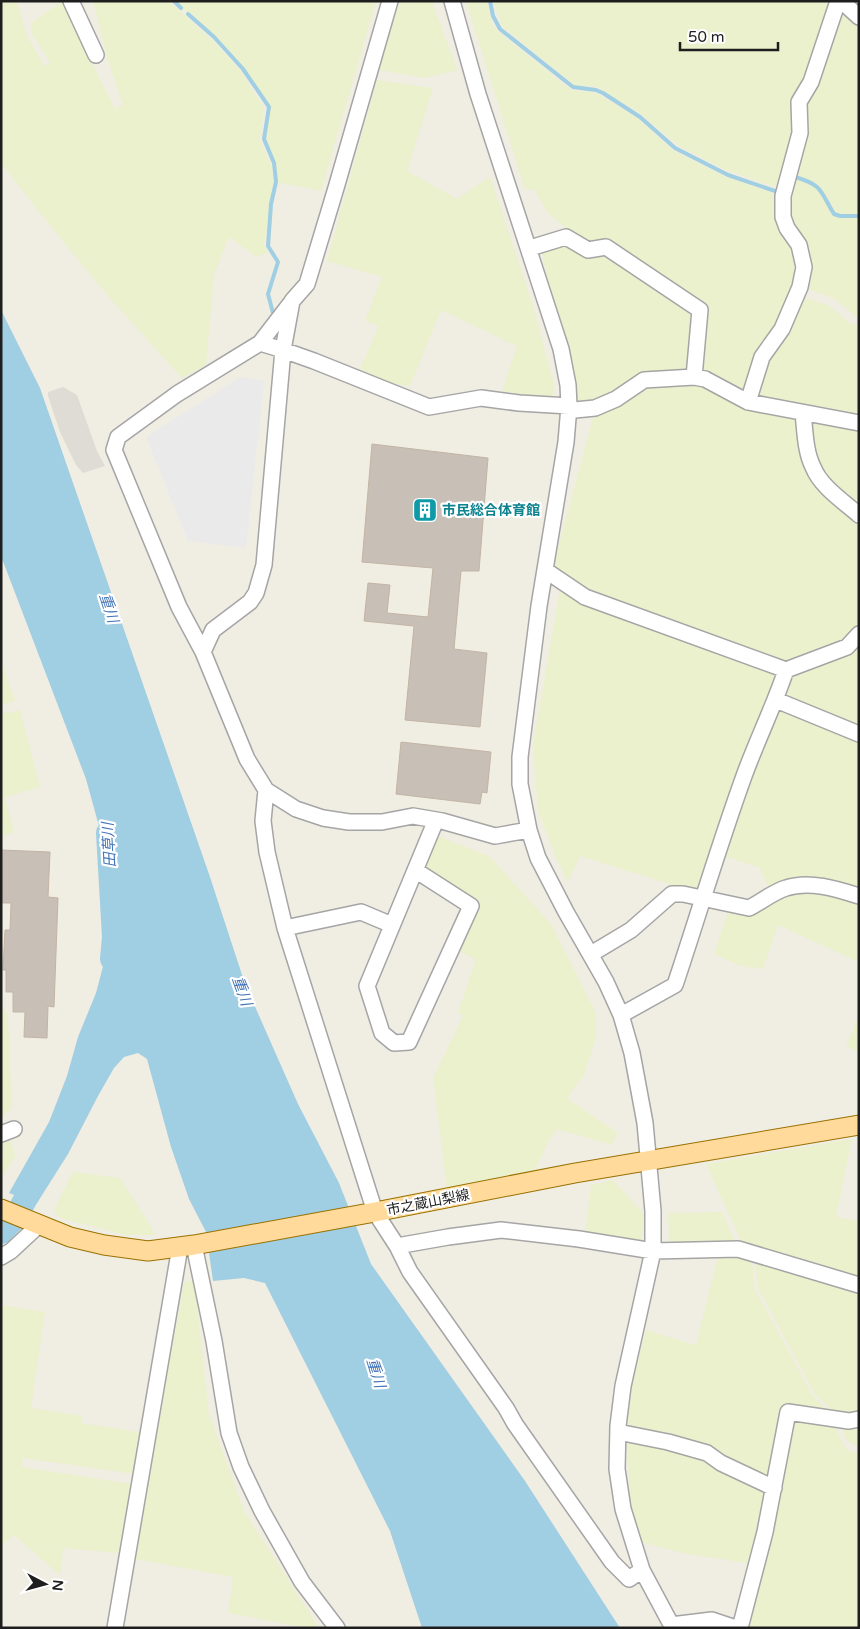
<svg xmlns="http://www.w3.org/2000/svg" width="860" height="1629" font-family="'Varela Round','Noto Sans JP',sans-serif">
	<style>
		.airport { fill: #dedcd5 }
		.farmland { fill: #ebf1cd }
		.parking { fill: #eaeaea }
		.water { fill: #a0cee2 }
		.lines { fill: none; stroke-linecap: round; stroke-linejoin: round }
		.stream { stroke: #a0cee2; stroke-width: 4 }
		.river { stroke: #a0cee2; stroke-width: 24 }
		.building { fill: #c8bfb6; stroke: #c3b4a4 }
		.minor-casing { stroke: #a5a5a5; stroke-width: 18 }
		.major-casing { stroke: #997100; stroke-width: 21 }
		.minor { stroke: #fff; stroke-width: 15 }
		.major { stroke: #ffda9a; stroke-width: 19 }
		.labels { text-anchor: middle; stroke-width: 4.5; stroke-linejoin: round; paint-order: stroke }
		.culture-label { font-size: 14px; font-weight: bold; fill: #0d838f; stroke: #fff; text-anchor: start }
		.street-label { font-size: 14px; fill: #1e1e1e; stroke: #fff }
		.water-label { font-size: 15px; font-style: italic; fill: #4274b7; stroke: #fff }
	</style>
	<rect width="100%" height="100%" fill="#f0ede3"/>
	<path class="airport" d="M63,387l14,8 20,56 8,15 -22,7 -7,-8 -16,-33 -12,-36v-4z"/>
	<path class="farmland" d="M1,1h16l10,35 18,30 5,-3 -19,-31v-9l30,-21 54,107 8,-4 -15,-44 -15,-60h76l44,40 27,29 24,38 -4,33 12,25 1,17 -9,61 4,8 -11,5 -28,-20 -15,38 -8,90 -24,13 -75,-83 -67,-82 -39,-50z
		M174,1h202l-55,190 -45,-9 -2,-19 -10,-24 4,-32 -25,-38 -29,-32z
		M401,1h31l25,69 -32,8 -46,-8 19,-63z
		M466,1h21l5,23 9,10 70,56 26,3 39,24 37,33 51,26 52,18 18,50 4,20 -1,20 -53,112 -49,-26 8,-61 -97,-66 -19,3 -40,-34 -13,-23 -9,1z
		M493,1h341l-38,133 -21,53 -52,-18 -46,-24 -39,-33 -41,-25 -23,-2 -72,-59z
		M843,9l16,16v294l-26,-21 -26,-9 -18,-68 -1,-15 7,-29 11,-72z
		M377,80l56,8 -26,83 50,28 33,-22 43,129 21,79 -2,15 -50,-9 15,-45 -76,-36 -31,76 -29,-4 -21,-13 19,-43 -14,-5 17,-44 -55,-16z
		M566,237l40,10 94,63 -6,67 -50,3 -69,30 -35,-166z
		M802,297l26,8 20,17 11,4v92l-104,-21 13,-39z
		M693,383l105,34 10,59 44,41 7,10v99l-15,17 -60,22 -198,-72 -33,-26 41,-153 48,-28z
		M811,420l48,8v78l-30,-25 -10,-17z
		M560,589l219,84 -81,220 -118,-37 -12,26 -11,-22 -19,-49 -5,-66z
		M859,640v89l-76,-31 7,-25z
		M1,660l14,41 -14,4z
		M778,708l81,33v151l-89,-1 -10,-23 -39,-13z
		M20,710l20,77 -35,10 9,35 -13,5v-123z
		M438,836l51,20 62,68 44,87 1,26 -12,38 -17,23 51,35 -7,12 -54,-16 -8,11 -15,32 -87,17 -14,-111 30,-62 -5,-4 18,-52 -16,-9 21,-49 -56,-35z
		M805,890l54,11v61l-81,-37 -15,44 -22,-3 -27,-12 15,-46 56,-16z
		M1,1003l7,13 4,92 -11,10z
		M859,1015v37l-13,-6z
		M852,1139l-16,78 23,4v58l-117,-36 -36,-79z
		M11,1140l4,17 -14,21v-34z
		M73,1172l47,6 36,57h-30l-66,-17 -6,-8z
		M613,1180l31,34 -3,33 -56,-12 6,-50z
		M722,1212l14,31 -66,5 -2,-35z
		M730,1253l22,6 3,30 57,106 22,21 -49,-6 -14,73 -144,-53 5,-46 14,-54 50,15 22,-89z
		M755,1260l104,31v124l-21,1 -24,-23 -56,-105z
		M194,1280l15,134 35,97 75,117h-11l-80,-15 5,-36 -98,-18 49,-277z
		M1,1305l44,7 -14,96 51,8 -1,7 58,9 -5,42 -111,-16 -1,9 110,17 -14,69 -55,-5 -3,27 -46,-40 -13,11z
		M790,1416l42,6 14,27 13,6v173h-109l-5,-2z
		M859,1422v26l-13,-8 -5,-15z
		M627,1439l78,17 65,34 -16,74 -72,-11 -41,-11 -11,-41z"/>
	<path class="parking" d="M241,377l23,4 -18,167 -58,-7 -42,-104z"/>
	<path class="water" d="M1,310l39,78 170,489 35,107 53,120 41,79 32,81 154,217 95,147h-198l-32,-97 -125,-248 -21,-5 -31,3 -7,-49 -17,-33 -18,-52 -24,-88 -9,-6 -14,4 -10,11 -16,28 -30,58 -31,49 -28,-10 40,-71 18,-46 11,-39 18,-44 24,-91 -34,-123 -85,-223z"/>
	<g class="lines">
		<path class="stream" d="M174,1l7,7
			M490,1l3,15 7,13 73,58 23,3 7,3 37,24 35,31 53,27 50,17 1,-3
			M188,14l26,23 29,32 26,38 -5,32 10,24 2,19 -5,22 -3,42 10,16 -10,32 5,19
			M795,177c28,8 25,14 39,37l6,2h19"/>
		<path class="river" d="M108,833l6,104 -2,22
			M1,1232l14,-14 26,-47"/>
	</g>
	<path class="building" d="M372,444l116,14 -9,113h-18l-7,78 33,4 -7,74 -75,-7 9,-94 -50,-5 4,-38 22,2 -3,28 41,4 5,-49 -71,-6z
		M401,742l90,10 -4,41 -5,-1 -2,12 -84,-10z
		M1,850l49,2 -2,45 10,1 -4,109 -6,-1 -1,32 -23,-1 1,-25h-12v-20h-7v-22h-3l2,-40h5l1,-27h-10z"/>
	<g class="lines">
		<defs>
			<path id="minor" d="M71,1l25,54
				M390,1l-54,187 -29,96 -15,17 -9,49 -19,215 -8,28 -6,9 -37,28 -10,22 44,107 19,31 30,19 27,9 26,4h33l31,-6 29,5 53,15 34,-6
				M452,1l26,93 83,255 7,36 1,21 -3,36 -27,164 -19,151v27l9,46 9,28 28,54 40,70 15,33 11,38 13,70 8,88v40l-30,135 -5,40 -1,43 6,40 19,61 31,58
				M846,1l2,6 11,10
				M530,248l36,-11 22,13 18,-3 94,63 -6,67
				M260,343l23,7 31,11 115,46 52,-9 38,5 50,3 6,4 20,-2 21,-9 28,-19 50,-3 11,2 43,23 111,21
				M748,402l14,-45 20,-28 18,-42 4,-20 -5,-22 -12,-17 -4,-11v-21l17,-63 -1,-31 12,-20 27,-81
				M803,413c2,17 2,38 10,54 8,20 30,34 46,48
				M545,570l40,27 201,73
				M203,652l-24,-45 -65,-157 4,-13 59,-43 83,-51 30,-39
				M776,700l83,34
				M266,790l-3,31 4,31 18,76 90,284 22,34 13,26 96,136 9,16 97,138 17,17 13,-9
				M415,870l56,36 -62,136 -15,1 -12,-10 -15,-47 69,-166
				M285,928l76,-16 31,13
				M591,954l40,-24 41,-36h11l66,14c12,-6 24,-16 37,-20 23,-8 51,1 73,8
				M621,1015l54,-30c23,-69 44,-140 69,-209 13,-36 30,-70 42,-106l61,-23 12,-13
				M1,1134l13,-5
				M194,1245l20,96 15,92 12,34 21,44 40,71 35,46
				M397,1246l51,-9 53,-7 78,9 74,12 85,-2 121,36
				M1,1257l10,-6 29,-27
				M618,1432l50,10 39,11 14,10 53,25
				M671,1625l41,-5 24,8
				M115,1628l65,-381
				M740,1628l25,-96 23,-120 61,9 10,-2"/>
			<path id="major" d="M1,1209l69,28 34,8 44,6 46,-6 181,-33 200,-39 284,-48"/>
		</defs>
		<use href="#minor" class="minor-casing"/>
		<use href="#major" class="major-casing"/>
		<use href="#minor" class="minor"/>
		<use href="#major" class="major"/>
	</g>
	<defs>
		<symbol id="building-square" viewBox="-11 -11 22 22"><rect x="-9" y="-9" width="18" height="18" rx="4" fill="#0f9aa8" stroke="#fff"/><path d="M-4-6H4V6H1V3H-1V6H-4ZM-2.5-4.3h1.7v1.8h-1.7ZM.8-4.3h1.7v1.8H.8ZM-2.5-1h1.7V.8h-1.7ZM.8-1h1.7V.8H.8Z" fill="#fff"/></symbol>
	</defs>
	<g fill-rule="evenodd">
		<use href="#building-square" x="411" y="496" width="28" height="28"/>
	</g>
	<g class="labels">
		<g class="culture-label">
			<text x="442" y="515">市民総合体育館</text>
		</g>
		<g class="street-label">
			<text transform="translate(428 1202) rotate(-11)" y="5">市之蔵山梨線</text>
		</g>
		<g class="water-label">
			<text transform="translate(109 608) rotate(72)" y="5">重川</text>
			<text transform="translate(109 845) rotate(-93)" y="5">田草川</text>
			<text transform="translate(242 991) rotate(70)" y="5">重川</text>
			<text transform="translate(376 1373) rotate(73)" y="5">重川</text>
		</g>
	</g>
	<rect width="860" height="1629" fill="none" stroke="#1e1e1e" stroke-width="5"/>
	<g transform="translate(45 1584) rotate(96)" stroke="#ffffff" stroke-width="4" paint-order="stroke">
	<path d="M0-4L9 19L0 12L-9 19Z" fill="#1e1e1e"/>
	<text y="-8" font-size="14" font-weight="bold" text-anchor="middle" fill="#1e1e1e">N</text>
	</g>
	<path d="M680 42v8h98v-8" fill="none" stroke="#1e1e1e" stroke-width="2.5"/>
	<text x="688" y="42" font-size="15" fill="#1e1e1e" stroke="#ffffff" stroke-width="4" paint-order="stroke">50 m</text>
</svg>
